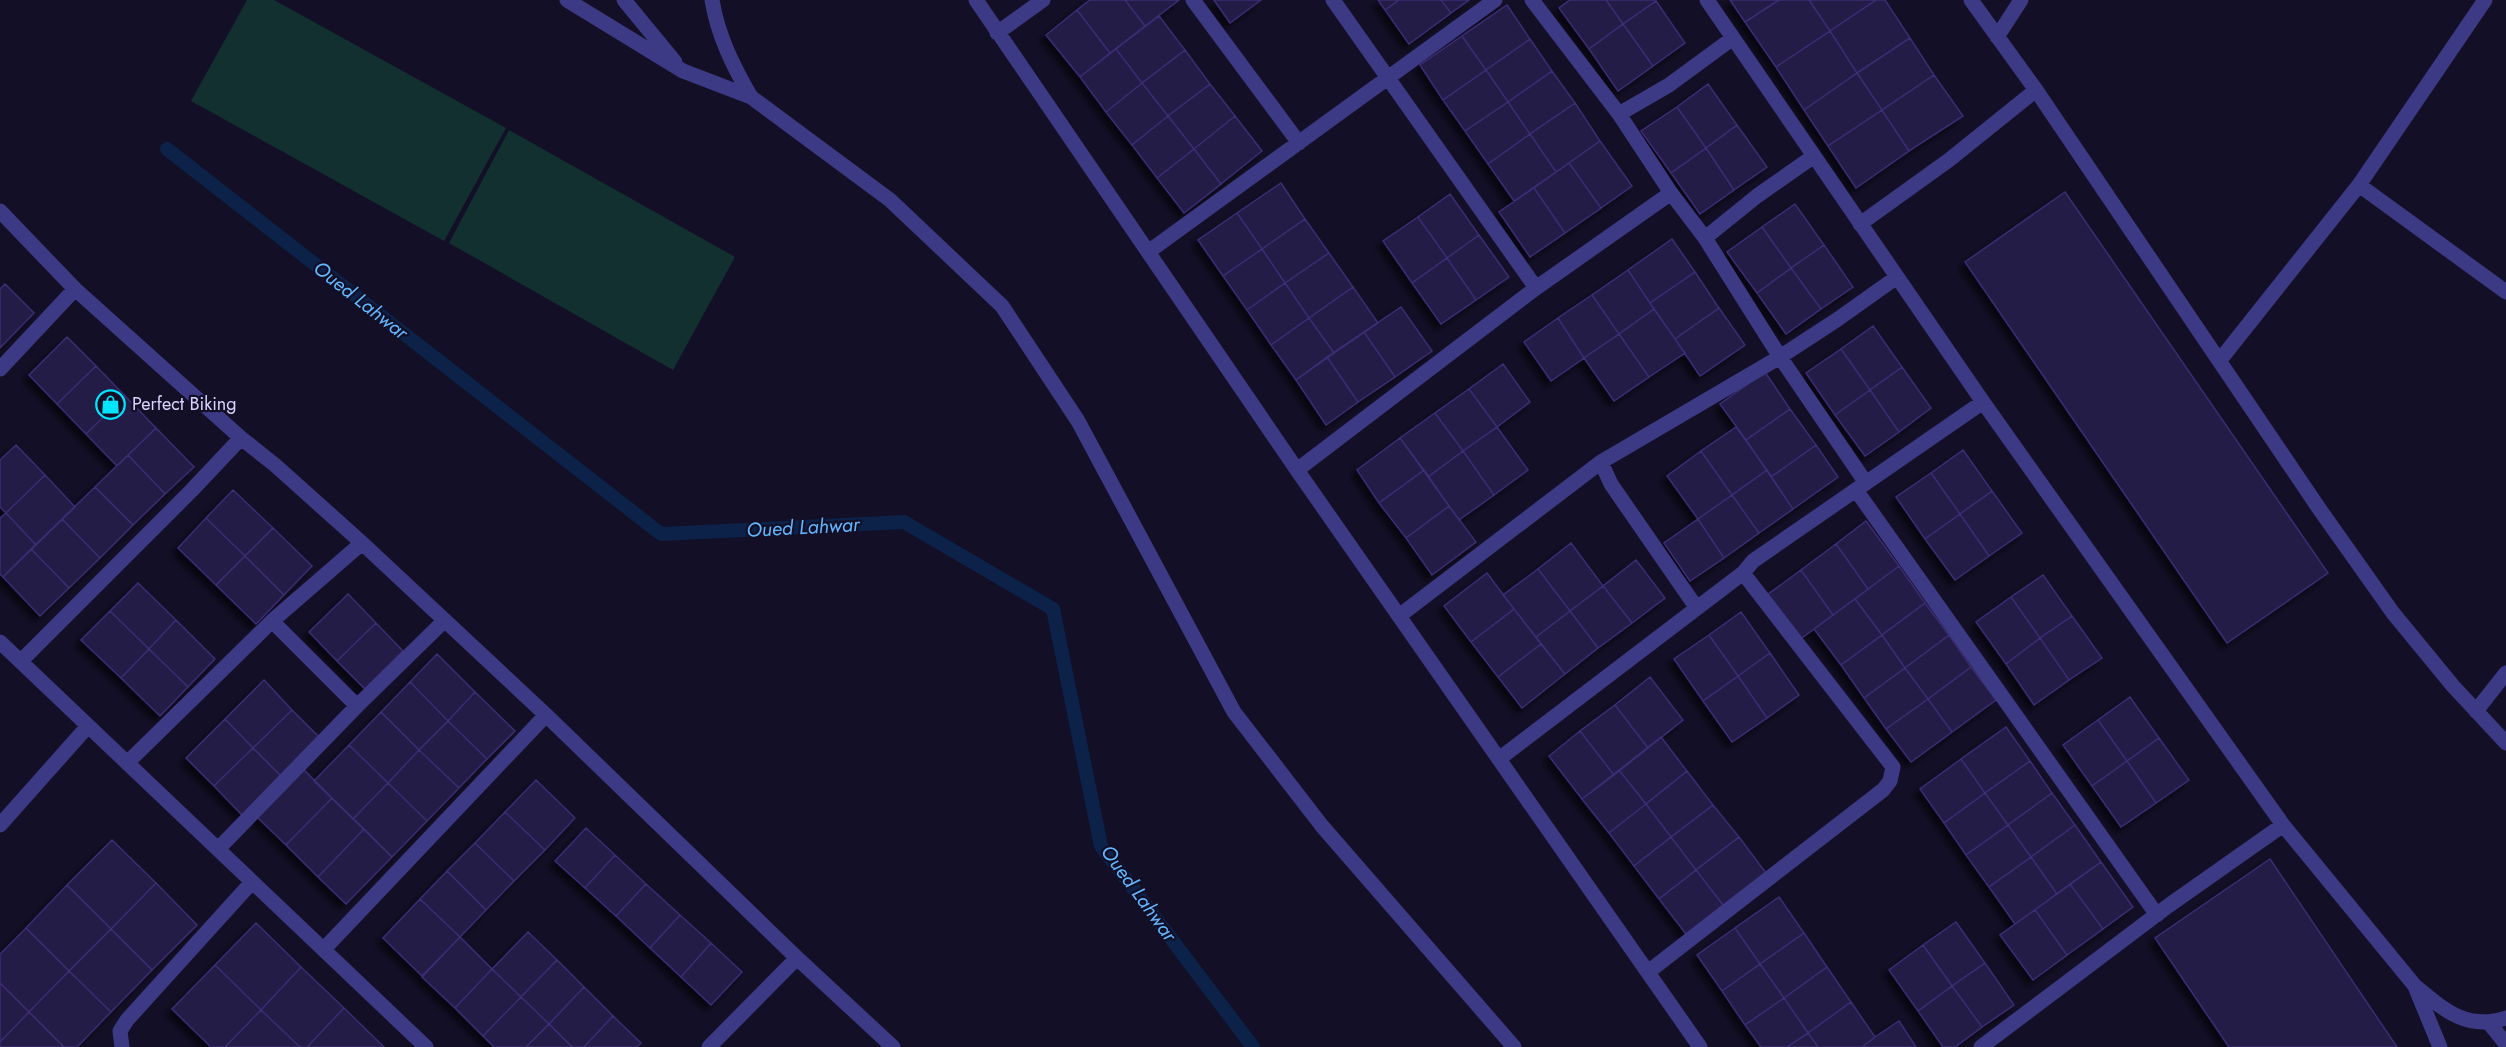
<svg xmlns="http://www.w3.org/2000/svg" width="2506" height="1047" font-family="Jost,sans-serif">
	<style>
		.green { fill: #12302f }
		.lines { fill: none; stroke-linecap: round; stroke-linejoin: round }
		.stream { stroke: #0c2248; stroke-width: 14 }
		.building { fill: #241b47; stroke: #3b2d73; stroke-width: 1.5; filter: url(#shadow) }
		.minor { stroke: #3d3a85; stroke-width: 15 }
		.labels { text-anchor: middle; stroke-width: 4.5; stroke-linejoin: round; paint-order: stroke }
		.poi-label { font-size: 18px; fill: #d9d4ff; stroke: #130f26; text-anchor: start }
		.water-label { font-size: 20px; font-style: italic; fill: #62b6ff; stroke: #130f26 }
	</style>
	<defs>
		<filter id="shadow"><feDropShadow dx="-5.5" dy="5.5" stdDeviation="3" flood-color="#0009"/></filter>
	</defs>
	<rect width="100%" height="100%" fill="#130f26"/>
	<path class="green" d="M247,0h27l232,128 -62,113 -253,-140z
		M509,130l226,127 -62,113 -224,-127z"/>
	<g class="lines">
		<path class="stream" d="M167,149l494,385 243,-12 149,87 48,237 152,201"/>
	</g>
	<path class="building" d="M1090,0h35l20,26 -35,27 -33,-43z
		M1125,0h54l-34,26z
		M1214,0h47l-31,23z
		M1378,0h21l-14,10z
		M1399,0h42l10,13 -42,31 -24,-34z
		M1441,0h28l-18,13z
		M1570,0h36l17,24 -34,25 -30,-41z
		M1606,0h49l1,1 -33,23z
		M1730,0h49l-34,22z
		M1779,0h30l21,31 -54,36 -31,-45z
		M1809,0h67l-46,31z
		M1876,0h9l25,38 -53,35 -27,-42z
		M1656,1l29,42 -32,23 -30,-42z
		M1507,5l23,34 -44,31 -24,-34z
		M1077,10l33,43 -30,24 -34,-42z
		M1159,16l26,34 -43,33 -26,-34z
		M1623,24l30,42 -35,25 -29,-42z
		M1830,31l27,42 -53,37 -28,-43z
		M1462,36l24,34 -43,30 -23,-35z
		M1910,38l24,37 -52,35 -25,-37z
		M1530,39l22,32 -44,31 -22,-32z
		M1116,49l26,34 -36,29 -26,-35z
		M1185,50l25,34 -42,32 -26,-33z
		M1486,70l22,32 -43,29 -22,-31z
		M1552,71l23,32 -45,31 -22,-32z
		M1857,73l25,37 -54,36 -24,-36z
		M1934,75l29,41 -54,35 -27,-41z
		M1142,83l26,33 -36,29 -26,-33z
		M1210,84l25,32 -41,33 -26,-33z
		M1708,84l29,41 -31,23 -29,-41z
		M1508,102l22,32 -42,30 -23,-33z
		M1575,103l25,38 -44,31 -26,-38z
		M1677,107l29,41 -35,25 -30,-42z
		M1882,110l27,41 -53,37 -28,-42z
		M1168,116l26,33 -37,29 -25,-33z
		M1235,116l27,35 -41,33 -27,-35z
		M1737,125l30,42 -33,23 -28,-42z
		M1530,134l26,38 -42,29 -26,-37z
		M1600,141l32,45 -31,22 -32,-45z
		M1706,148l28,42 -34,24 -29,-41z
		M1194,149l27,35 -37,29 -27,-35z
		M1569,163l32,45 -36,25 -31,-45z
		M1281,183l24,36 -43,30 -25,-36z
		M1534,188l31,45 -35,24 -31,-45z
		M2065,192l263,381 -101,70 -262,-381z
		M1450,194l29,41 -32,23 -29,-41z
		M1795,204l29,41 -33,23 -29,-41z
		M1237,213l25,36 -39,27 -25,-36z
		M1418,217l29,41 -35,25 -29,-42z
		M1305,219l24,34 -44,30 -23,-34z
		M1762,227l29,41 -34,25 -30,-41z
		M1479,235l30,42 -33,23 -29,-42z
		M1672,239l23,33 -45,31 -22,-33z
		M1824,245l29,42 -32,22 -30,-41z
		M1262,249l23,34 -38,27 -24,-34z
		M1329,253l24,34 -44,31 -24,-35z
		M1447,258l29,42 -35,24 -29,-41z
		M1791,268l30,41 -35,25 -29,-41z
		M1628,270l26,39 -35,25 -27,-39z
		M1695,272l24,36 -44,31 -25,-36z
		M1285,283l24,35 -38,27 -24,-35z
		M5,284l29,29 -34,35v-59z
		M1353,287l25,36 -44,30 -25,-35z
		M1592,295l27,39 -35,24 -26,-40z
		M1401,307l31,44 -37,26 -31,-45z
		M1719,308l26,37 -45,31 -25,-37z
		M1654,309l31,44 -36,24 -30,-43z
		M1309,318l25,35 -38,27 -25,-35z
		M1558,318l26,40 -33,23 -27,-39z
		M1873,326l29,41 -32,23 -29,-41z
		M1364,332l31,45 -37,25 -31,-45z
		M1619,334l30,43 -35,24 -30,-43z
		M67,337l29,29 -39,38 -28,-29z
		M1841,349l29,41 -35,25 -29,-42z
		M1327,357l31,45 -32,23 -30,-45z
		M1503,364l27,38 -33,25 -28,-38z
		M96,366l29,30 -39,38 -29,-30z
		M1902,367l29,41 -32,24 -29,-42z
		M1765,372l25,37 -44,31 -26,-36z
		M1469,389l28,38 -34,24 -28,-38z
		M1870,390l29,42 -34,24 -30,-41z
		M125,396l31,32 -39,38 -31,-32z
		M1790,409l26,36 -45,32 -25,-37z
		M1435,413l28,38 -35,26 -28,-39z
		M1497,427l31,43 -34,25 -31,-44z
		M1736,427l31,43 -35,25 -31,-44z
		M156,428l38,39 -29,27 -37,-39z
		M1400,438l24,32 -45,33 -22,-33z
		M16,445l29,30 -39,38 -6,-6v-47z
		M1816,445l22,32 -45,32 -22,-32z
		M1963,450l29,41 -32,23 -29,-41z
		M1463,451l31,44 -35,25 -31,-43z
		M1701,451l31,44 -34,24 -31,-43z
		M128,455l37,39 -32,31 -38,-38z
		M1424,470l25,36 -43,32 -27,-35z
		M1767,470l26,39 -34,24 -27,-38z
		M1931,473l29,41 -35,25 -29,-42z
		M45,475l30,32 -39,38 -30,-32z
		M95,487l38,38 -33,33 -38,-39z
		M233,490l40,38 -28,28 -39,-38z
		M1992,491l30,42 -33,23 -29,-42z
		M1732,495l27,38 -35,25 -26,-39z
		M1449,506l27,36 -44,33 -26,-37z
		M6,513l30,32 -33,32 -3,-3v-56z
		M1960,514l29,42 -34,24 -30,-41z
		M206,518l39,38 -29,29 -38,-37z
		M62,519l38,39 -31,30 -38,-39z
		M1698,519l26,39 -34,23 -26,-38z
		M1866,521l33,45 -31,23 -32,-45z
		M273,528l39,38 -28,29 -39,-39z
		M1571,543l32,43 -33,25 -32,-42z
		M1836,544l32,45 -35,26 -32,-45z
		M31,549l38,39 -29,28 -37,-39z
		M245,556l39,39 -28,29 -40,-39z
		M1636,560l29,38 -33,25 -29,-37z
		M1899,566l26,37 -43,32 -27,-36z
		M1538,569l32,42 -34,26 -33,-42z
		M1801,570l32,45 -34,25 -32,-45z
		M1487,573l27,36 -43,33 -27,-36z
		M2043,575l29,41 -32,22 -29,-41z
		M138,583l38,37 -27,29 -39,-38z
		M1603,586l29,37 -34,25 -28,-37z
		M348,594l28,29 -39,38 -28,-29z
		M2011,597l29,41 -34,26 -30,-42z
		M1855,599l27,36 -41,30 -27,-36z
		M1925,603l24,32 -44,33 -23,-33z
		M1514,609l27,35 -43,33 -27,-35z
		M110,611l39,38 -28,29 -40,-38z
		M1570,611l28,37 -33,26 -29,-37z
		M1741,612l29,41 -32,23 -29,-41z
		M2072,616l30,42 -33,22 -29,-42z
		M176,620l39,39 -27,28 -39,-38z
		M376,623l27,28 -38,38 -28,-28z
		M1709,635l29,41 -35,25 -29,-42z
		M1882,635l23,33 -41,30 -23,-33z
		M1949,635l22,32 -43,32 -23,-31z
		M2040,638l29,42 -35,25 -28,-41z
		M1541,644l24,30 -43,34 -24,-31z
		M149,649l39,38 -28,29 -39,-38z
		M1770,653l29,42 -32,23 -29,-42z
		M437,654l38,38 -27,29 -38,-39z
		M1971,667l25,33 -44,32 -24,-33z
		M1905,668l23,31 -42,30 -22,-31z
		M1738,676l29,42 -35,24 -29,-41z
		M1650,677l33,43 -35,28 -33,-43z
		M264,680l28,30 -39,38 -28,-29z
		M410,682l38,39 -29,29 -38,-38z
		M475,692l40,39 -28,28 -39,-38z
		M2130,697l29,41 -32,23 -29,-41z
		M1928,699l24,33 -41,30 -25,-33z
		M1615,705l33,43 -34,27 -34,-44z
		M292,710l27,27 -38,39 -28,-28z
		M381,712l38,38 -31,33 -39,-38z
		M225,719l28,29 -39,38 -28,-28z
		M2098,720l29,41 -35,25 -29,-41z
		M448,721l39,38 -28,29 -40,-38z
		M2006,727l24,34 -45,32 -24,-34z
		M1580,731l34,44 -32,24 -33,-43z
		M1661,737l26,34 -41,33 -27,-34z
		M2159,738l30,42 -33,23 -29,-42z
		M349,745l39,38 -35,36 -39,-38z
		M253,748l28,28 -39,39 -28,-29z
		M419,750l40,38 -32,33 -39,-38z
		M1961,759l24,34 -41,30 -24,-34z
		M2030,761l22,32 -44,32 -23,-32z
		M2127,761l29,42 -35,24 -29,-41z
		M303,769l29,29 -46,47 -29,-28z
		M1619,770l27,34 -37,29 -27,-34z
		M1687,771l26,34 -42,32 -25,-33z
		M536,780l39,38 -30,32 -40,-38z
		M388,783l39,38 -35,36 -39,-38z
		M1985,793l23,32 -42,30 -22,-32z
		M2052,793l23,32 -44,32 -23,-32z
		M332,798l32,31 -46,48 -32,-32z
		M1646,804l25,33 -37,29 -25,-33z
		M1713,805l26,32 -43,33 -25,-33z
		M505,812l40,38 -31,31 -39,-38z
		M2008,825l23,32 -42,30 -23,-32z
		M2075,825l26,37 -44,32 -26,-37z
		M586,828l29,27 -30,33 -30,-27z
		M364,829l28,28 -46,47 -28,-27z
		M1671,837l25,33 -37,29 -25,-33z
		M1739,837l27,36 -43,32 -27,-35z
		M112,840l44,43 -45,46 -44,-44z
		M475,843l39,38 -28,29 -39,-39z
		M615,855l31,29 -30,32 -31,-28z
		M2031,857l26,37 -42,30 -26,-37z
		M2270,859l127,188h-168l-74,-109z
		M2101,862l32,45 -30,22 -33,-45z
		M1696,870l27,35 -37,29 -27,-35z
		M447,871l39,39 -26,27 -40,-38z
		M156,883l41,42 -45,45 -41,-41z
		M646,884l34,31 -30,33 -34,-32z
		M2070,884l33,45 -36,26 -32,-45z
		M67,885l44,44 -42,42 -43,-43z
		M1779,897l25,36 -44,31 -25,-36z
		M420,899l40,38 -38,39 -39,-38z
		M2035,910l32,45 -34,25 -33,-45z
		M680,915l31,28 -30,34 -31,-29z
		M1956,922l29,41 -33,23 -29,-41z
		M256,923l45,44 -40,43 -46,-45z
		M26,928l43,43 -40,41 -29,-29v-29z
		M1735,928l25,36 -38,27 -25,-36z
		M111,929l41,41 -41,42 -42,-41z
		M528,932l29,28 -36,37 -29,-28z
		M1804,933l23,34 -43,31 -24,-34z
		M460,937l32,32 -37,39 -33,-31z
		M711,943l31,29 -31,33 -30,-28z
		M1923,945l29,41 -34,25 -29,-41z
		M557,960l27,27 -35,37 -28,-27z
		M1985,963l29,42 -32,22 -30,-41z
		M1760,964l24,34 -39,27 -23,-34z
		M215,965l46,45 -36,37h-14l-39,-38z
		M301,967l43,41 -37,39h-7l-39,-37z
		M1827,967l24,35 -43,31 -24,-35z
		M492,969l29,28 -38,39 -28,-28z
		M69,971l42,41 -34,35h-13l-35,-35z
		M0,983l29,29 -29,30z
		M1952,986l30,41 -27,20h-12l-25,-36z
		M584,987l29,29 -29,31h-12l-23,-23z
		M521,997l28,27 -23,23h-32l-11,-11z
		M1784,998l24,35 -21,14h-26l-16,-22z
		M1851,1002l24,35 -13,10h-44l-10,-14z
		M344,1008l40,39h-77z
		M261,1010l39,37h-75z
		M29,1012l35,35h-64v-5z
		M613,1016l28,27 -4,4h-53z
		M1899,1021l17,26h-54l13,-10z
		M549,1024l23,23h-46z
		M1808,1033l10,14h-31z"/>
	<g class="lines">
		<path class="minor" d="M567,0l116,71 68,26 139,103 112,106 76,115 156,291 88,114 192,221
			M624,0l51,62
			M712,0c6,36 21,66 39,97
			M976,0l321,470 403,577
			M1193,0l106,143
			M1333,0l203,288
			M1532,0l87,114 52,79 34,45 75,119 86,126
			M1707,0l276,402 300,423 132,161c29,24 52,45 91,32
			M1971,0l65,90 282,417 75,106 60,73 53,57
			M997,33l46,-33
			M1997,37l24,-37
			M1619,114l50,-29 64,-47
			M2359,185l147,107
			M0,211l75,78 166,149
			M1860,224l89,-64 87,-70
			M1705,238l52,-42 57,-40
			M1148,252l347,-252
			M2220,360l139,-175 126,-185
			M0,369l75,-80
			M1601,462l10,22 85,123
			M1297,470l239,-182 135,-95
			M1856,490l301,425
			M1399,616l202,-154 179,-105 58,-38 59,-42
			M272,621l85,85
			M0,642l426,405
			M21,661l170,-170 50,-53 34,27 87,78 184,172 251,243 96,89
			M2476,711l30,-38
			M1499,759l244,-186 10,-12 230,-159
			M127,763l145,-142 90,-78
			M0,825l88,-99
			M218,849l139,-143 86,-84
			M324,949l222,-234
			M1648,972l235,-182 7,-9 3,-14 -150,-194
			M2416,989l24,58
			M2489,1023l17,21
			M122,1047l-2,-16 7,-11 125,-138
			M709,1047l88,-89
			M1981,1047l187,-141 115,-81"/>
	</g>
	<defs>
		<symbol id="shop-ring" viewBox="-11 -11 22 22"><circle r="9.5" fill="#130f26" stroke="#00e5ff" stroke-width="1.5"/><path d="M-5-2.5h2.3a2.7 3.5 0 0 1 5.4 0H5L5.5 6h-11ZM-1.5-2.5h3a1.5 2.3 0 0 0-3 0Z" fill="#00e5ff"/></symbol>
	</defs>
	<g fill-rule="evenodd">
		<use href="#shop-ring" x="94" y="388" width="33" height="33"/>
	</g>
	<g class="labels">
		<g class="poi-label">
			<text x="132" y="410">Perfect Biking</text>
		</g>
		<g class="water-label">
			<text transform="translate(361 300) rotate(38)" y="7">Oued Lahwar</text>
			<text transform="translate(803 527) rotate(-3)" y="7">Oued Lahwar</text>
			<text transform="translate(1139 893) rotate(54)" y="7">Oued Lahwar</text>
		</g>
	</g>
</svg>
